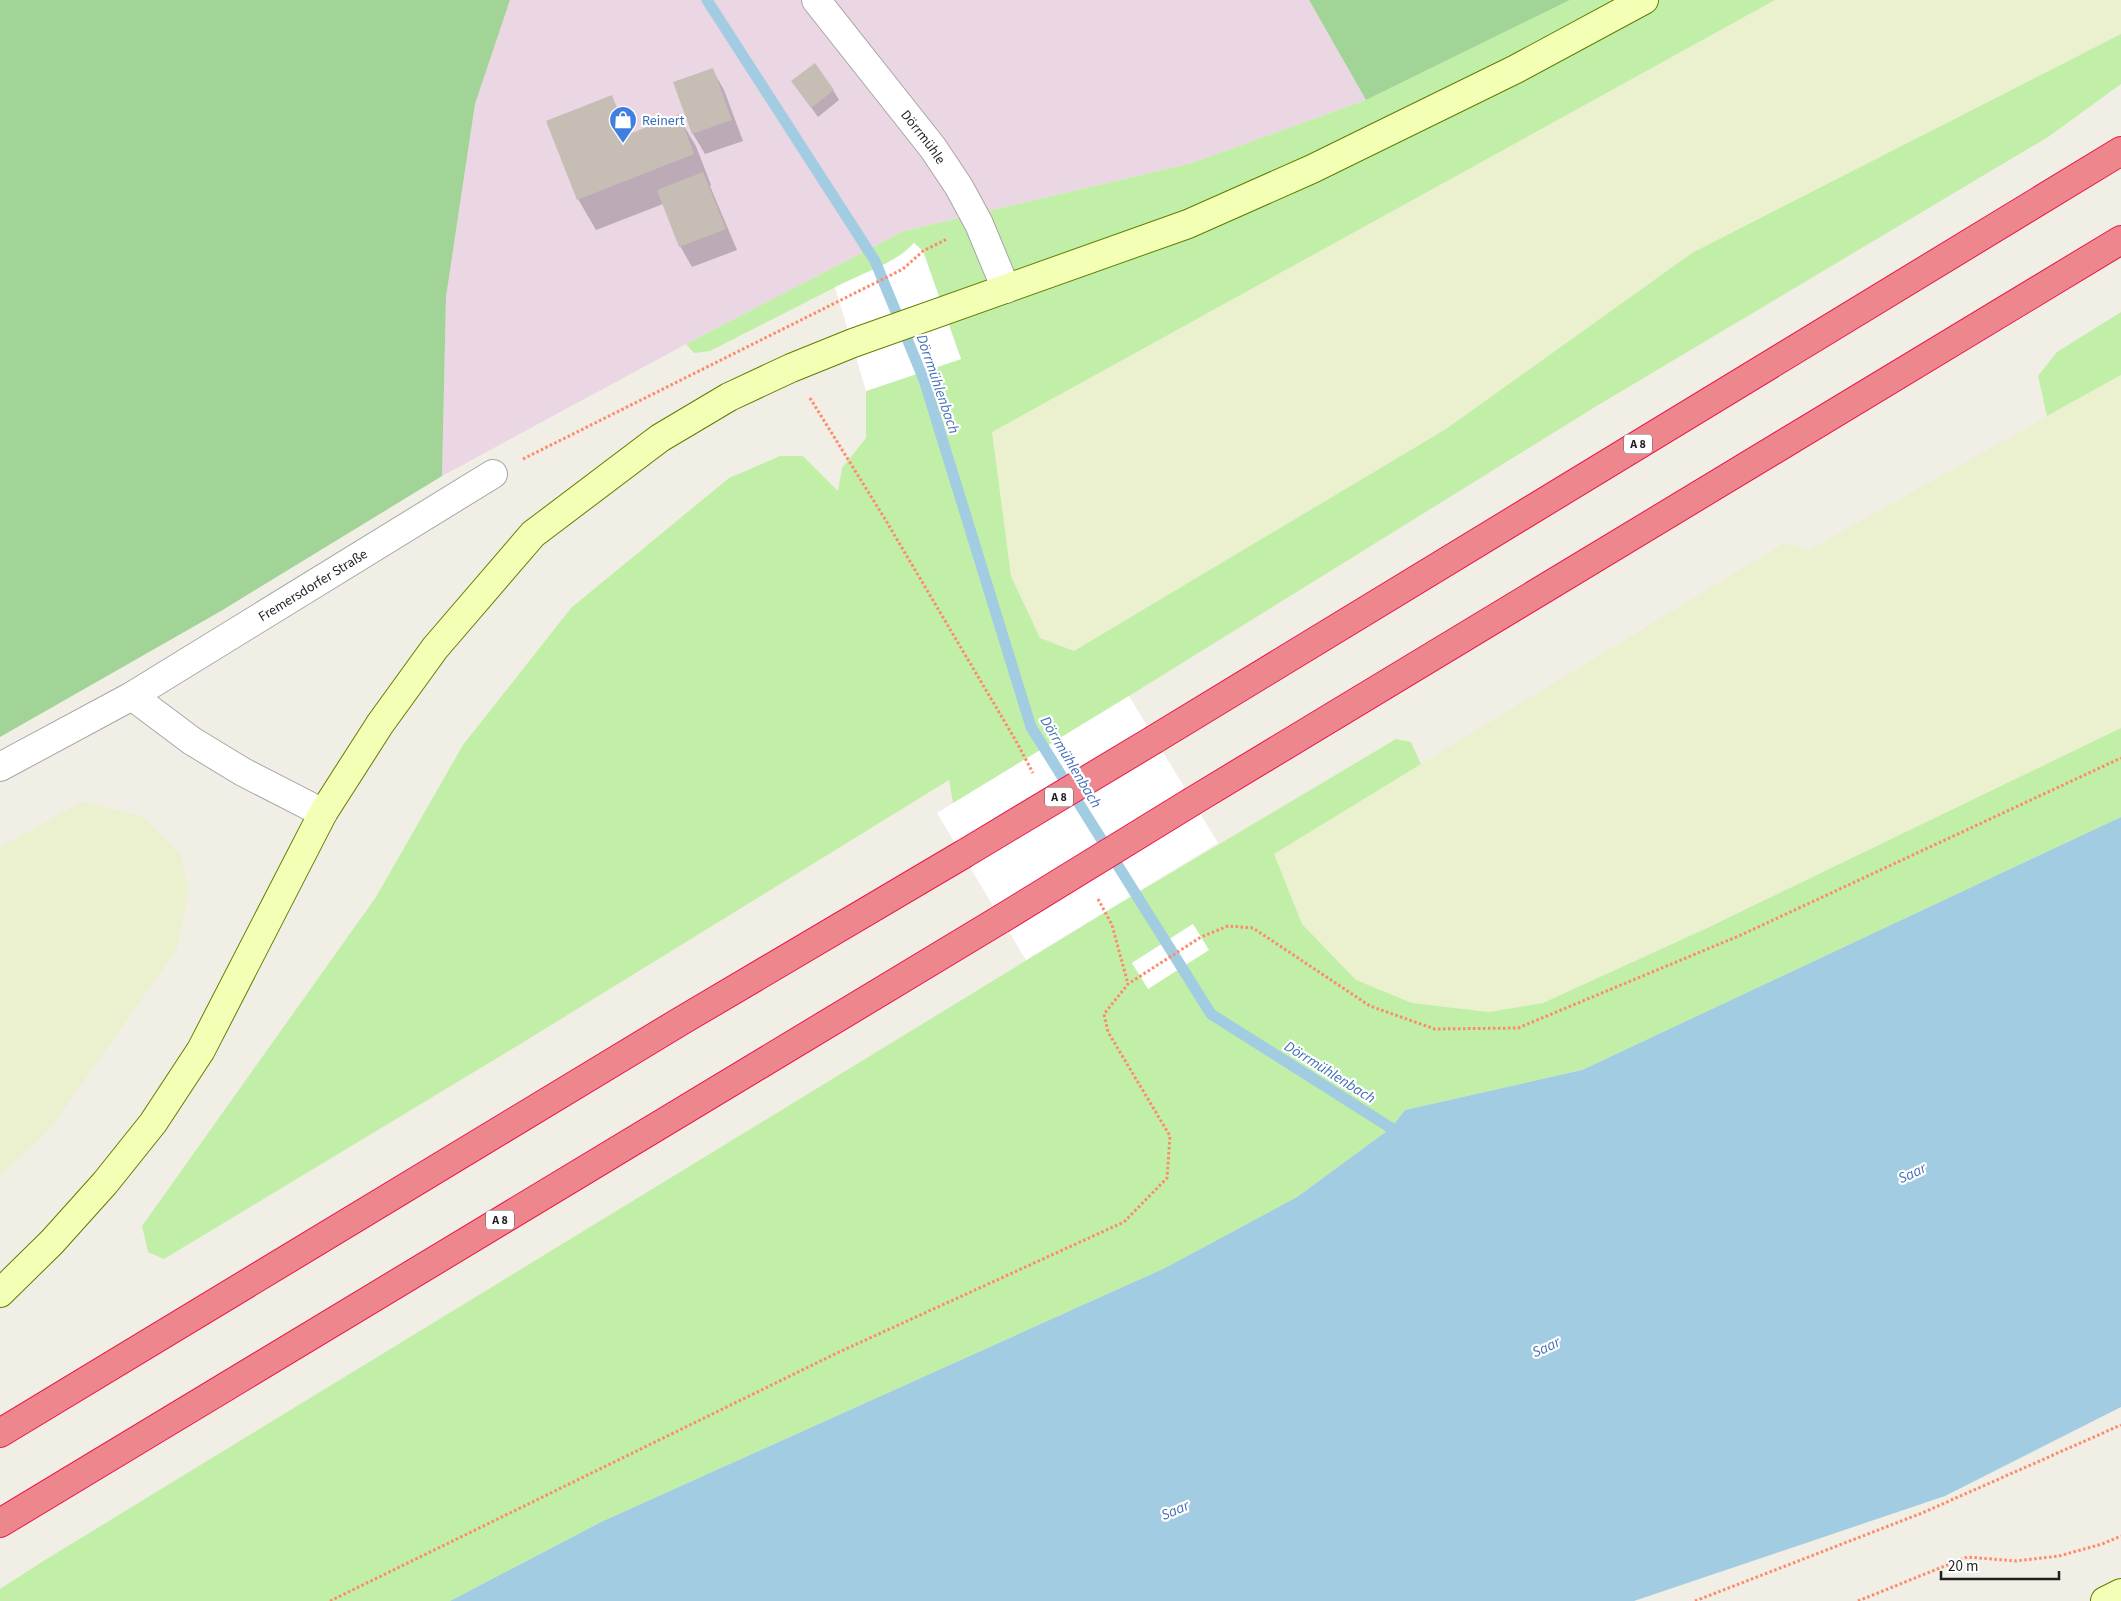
<svg xmlns="http://www.w3.org/2000/svg" width="2121" height="1601" font-family="'Source Sans 3',sans-serif">
	<style>
		.industrial { fill: #ebd6e4 }
		.farmland { fill: #ebf1cf }
		.grass { fill: #c2efa7; fill-rule: evenodd }
		.forest { fill: #a1d496 }
		.water { fill: #a2cce2 }
		.pier { fill: #fff }
		.shadow { fill: #0003 }
		.lines { fill: none; stroke-linecap: round; stroke-linejoin: round }
		.stream { stroke: #a2cce2; stroke-width: 11 }
		.building { fill: #c6bdb4 }
		.minor-casing { stroke: #a6a6a6; stroke-width: 30 }
		.tertiary-casing { stroke: #a6a6a6; stroke-width: 30 }
		.secondary-casing { stroke: #617d00; stroke-width: 30 }
		.motorway-casing { stroke: #ea1747; stroke-width: 30 }
		.path { stroke: #ff8968; stroke-width: 3; stroke-dasharray: 2.5 2.5; stroke-linecap: butt }
		.minor { stroke: #fff; stroke-width: 28 }
		.tertiary { stroke: #fff; stroke-width: 28 }
		.secondary { stroke: #f2ffb5; stroke-width: 28 }
		.motorway { stroke: #ee868e; stroke-width: 28 }
		.motorway-bridge-casing { stroke: #ea1747; stroke-width: 30; stroke-linecap: butt }
		.motorway-bridge { stroke: #ee868e; stroke-width: 28 }
		.labels { text-anchor: middle; stroke-width: 4.5; stroke-linejoin: round; paint-order: stroke }
		.shield { fill: #fff; stroke: #626262; stroke-width: 1 }
		.shield-label { font-size: 12px; font-weight: bold; fill: #1f1f1f }
		.shop-label { font-size: 14px; fill: #366cbe; stroke: #fff; text-anchor: start }
		.street-label { font-size: 14px; fill: #1f1f1f; stroke: #fff }
		.water-label { font-size: 15px; font-style: italic; fill: #4370b8; stroke: #fff }
	</style>
	<rect width="100%" height="100%" fill="#f1eee5"/>
	<path class="industrial" d="M510,0h799l57,100 -174,63 -288,68 -218,113 -244,132 4,-179 29,-193z"/>
	<path class="farmland" d="M1775,0h346v34l-429,219 -246,176 -372,222 -34,-13 -29,-63 -20,-143z
		M2121,375v353l-416,201 -162,74 -54,9 -77,-9 -56,-23 -54,-56 -29,-70 511,-311 25,7z
		M83,801l60,16 38,38 8,37 -12,57 -124,176 -53,52v-330z"/>
	<path class="grass" d="M1570,0h205l-783,432 19,144 29,62 34,13 372,-222 246,-176 429,-219v50l-73,53 -453,270 -466,289 -176,107 -4,-23 -427,263 -358,216 -16,-7 -6,-26 234,-329 87,-152 108,-137 158,-130 51,-22h23l35,35 4,-23 24,-30v-47l95,-32 -47,-116c-22,22 -52,31 -80,45 -42,21 -83,42 -124,63l-16,2 -8,-9 218,-113 288,-68 174,-63z
		M2121,312v63l-74,41 -9,-40 19,-24z
		M2121,728v89l-539,253 -177,40 -14,18 -94,69 -132,71 -564,254 -151,79h-450v-12l45,-29 1077,-658 274,-163 15,3 10,22 -147,90 28,70 54,56 56,23 77,9 54,-9 162,-74zM1193,924l-44,65 -17,-26z"/>
	<path class="forest" d="M0,0h510l-35,104 -29,193 -4,179 -221,135 -221,126z
		M1309,0h261l-204,100z"/>
	<path class="water" d="M2121,817v590l-176,89 -311,105h-1184l151,-79 564,-254 132,-71 94,-69 14,-18 177,-40z"/>
	<path class="pier" d="M914,243l9,8 38,108 -95,32 -31,-104 52,-24 16,-9z
		M1129,696l89,147 -192,117 -89,-147z
		M1193,924l16,26 -61,39 -16,-26z"/>
	<path class="shadow" d="M712,69l12,21 19,51 -38,13 -12,-20 -18,-51z
		M793,82l40,8 6,10 -21,17z
		M611,97l21,37 46,-18 18,30 15,39 -1,1 27,64 -45,17 -12,-21 -17,-42 -67,26 -18,-31z"/>
	<g class="lines">
		<path class="stream" d="M707,0l168,261 49,119 107,347 180,287 180,114 13,6"/>
	</g>
	<path class="building" d="M815,63l19,27 -23,18 -20,-27z
		M713,68l19,52 -40,14 -19,-52z
		M612,95l15,40 52,-21 15,40 -117,46 -31,-79z
		M703,172l23,57 -47,18 -22,-57z"/>
	<g class="lines">
		<defs>
			<g id="minor">
				<path d="M132,696l60,45 51,31 80,41"/>
				<path id="s1" d="M0,767l132,-71 361,-222"/>
			</g>
			<g id="tertiary">
				<path id="s2" d="M816,0l117,148 26,39 20,37 27,65"/>
			</g>
			<path id="secondary" d="M0,1293l52,-51 53,-59 48,-60 48,-73 122,-237 57,-89 55,-76 98,-114 127,-96 69,-41 62,-29 62,-25 335,-119 124,-55 204,-100 128,-69
				M2105,1601l16,-8"/>
			<path id="motorway" d="M1155,739l966,-588
				M1193,801l928,-561
				M0,1433l681,-412 281,-166
				M0,1523l1001,-604"/>
		</defs>
		<use href="#minor" class="minor-casing"/>
		<use href="#tertiary" class="tertiary-casing"/>
		<use href="#secondary" class="secondary-casing"/>
		<use href="#motorway" class="motorway-casing"/>
		<path class="path" d="M810,398l75,121 131,222 17,32
			M523,459l380,-190 20,-18 24,-12
			M1098,899l14,26 16,59
			M330,1601l507,-248 287,-131 43,-44 3,-42 -62,-104 -4,-18 24,-30 73,-47 27,-11 25,2 117,78 65,23 83,-1 223,-93 380,-177
			M1695,1601l227,-88 199,-88
			M1858,1601l109,-44 49,4 43,-5 43,-12 19,-8"/>
		<use href="#minor" class="minor"/>
		<use href="#tertiary" class="tertiary"/>
		<use href="#secondary" class="secondary"/>
		<use href="#motorway" class="motorway"/>
		<defs>
			<path id="motorway-bridge" d="M962,855l193,-116
				M1001,919l192,-118"/>
		</defs>
		<use href="#motorway-bridge" class="motorway-bridge-casing"/>
		<use href="#motorway-bridge" class="motorway-bridge"/>
	</g>
	<defs>
		<symbol id="shop-pin" viewBox="-11 -11 22 30"><path d="M0 17L-7.5 6A9.5 9.5 0 1 1 7.5 6Z" fill="#3f7fe0" stroke="#fff"/><path d="M-5-2.5h2.3a2.7 3.5 0 0 1 5.4 0H5L5.5 6h-11ZM-1.5-2.5h3a1.5 2.3 0 0 0-3 0Z" fill="#fff"/></symbol>
	</defs>
	<g fill-rule="evenodd">
		<use href="#shop-pin" x="607" y="104" width="32" height="43"/>
	</g>
	<g class="labels">
		<g class="shield">
			<rect x="1624" y="434.5" width="28" height="19" rx="4"/>
			<rect x="1045" y="787.5" width="28" height="19" rx="4"/>
			<rect x="486" y="1210.5" width="28" height="19" rx="4"/>
		</g>
		<g class="shield-label">
			<text x="1638" y="448">A 8</text>
			<text x="1059" y="801">A 8</text>
			<text x="500" y="1224">A 8</text>
		</g>
		<g class="shop-label">
			<text x="642" y="125">Reinert</text>
		</g>
		<g class="street-label">
			<text dy="5" stroke="none"><textPath href="#s2" startOffset="174">Dörrmühle</textPath></text>
			<text dy="5" stroke="none"><textPath href="#s1" startOffset="362">Fremersdorfer Straße</textPath></text>
		</g>
		<g class="water-label">
			<text transform="translate(938 384) rotate(71)" y="5">Dörrmühlenbach</text>
			<text transform="translate(1071 762) rotate(59)" y="5">Dörrmühlenbach</text>
			<text transform="translate(1330 1072) rotate(32)" y="5">Dörrmühlenbach</text>
			<text transform="translate(1912 1173) rotate(-25)" y="5">Saar</text>
			<text transform="translate(1546 1347) rotate(-25)" y="5">Saar</text>
			<text transform="translate(1175 1510) rotate(-23)" y="5">Saar</text>
		</g>
	</g>
	<path d="M1941 1571v8h118v-8" fill="none" stroke="#1f1f1f" stroke-width="2.5"/>
	<text x="1948" y="1571" font-size="15" fill="#1f1f1f" stroke="#ffffff" stroke-width="4" paint-order="stroke">20 m</text>
</svg>
